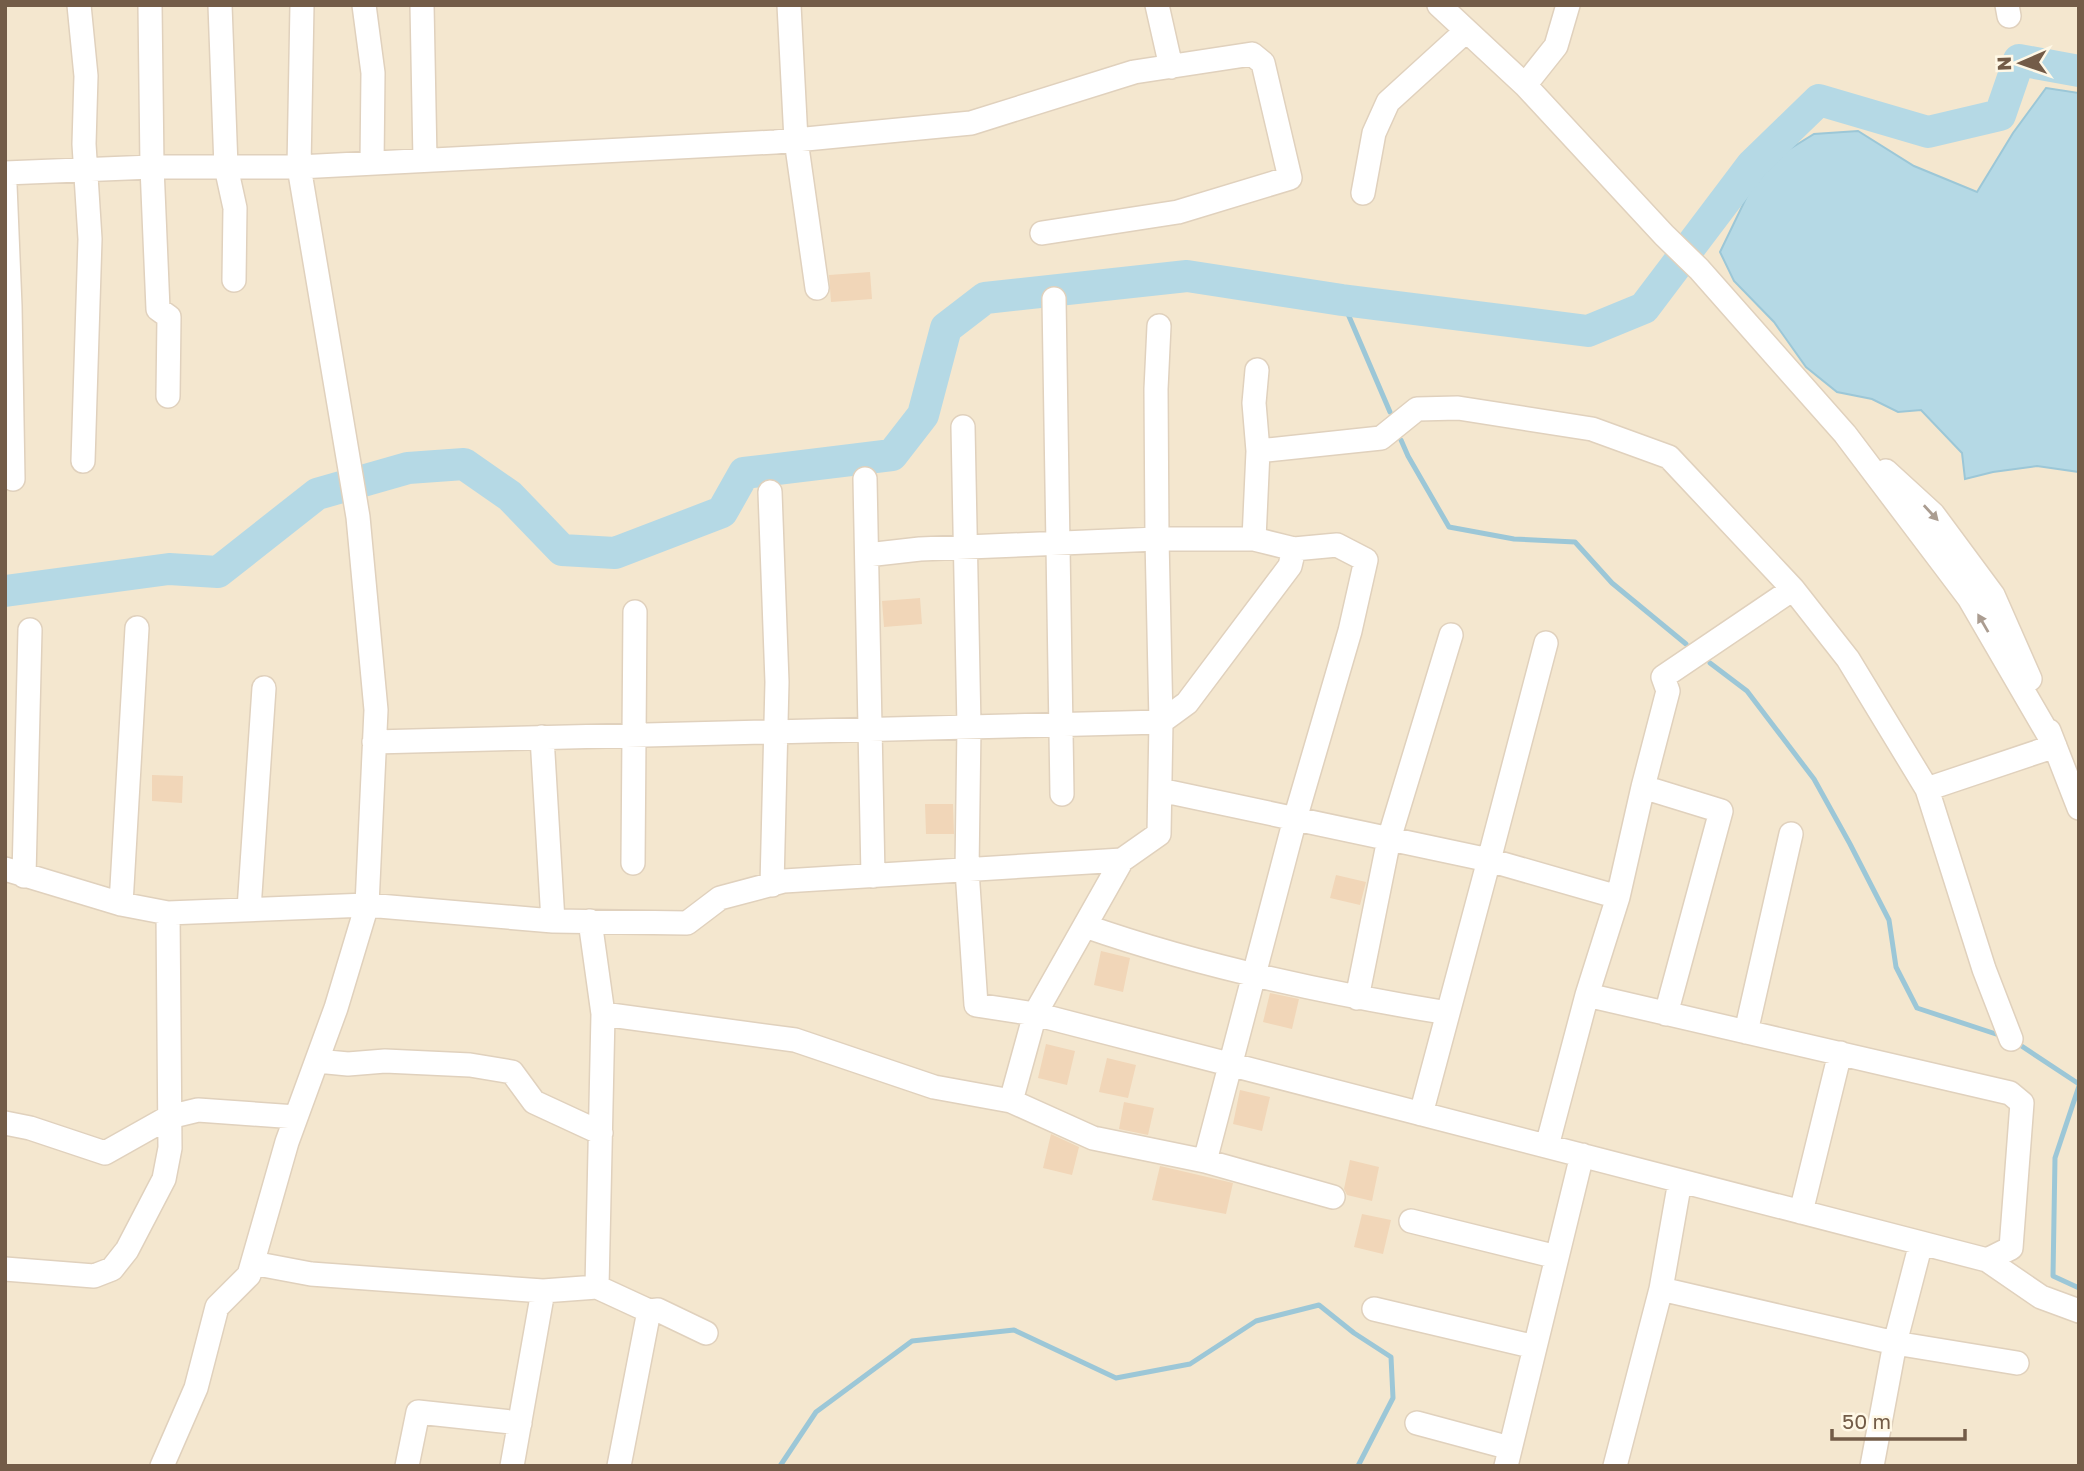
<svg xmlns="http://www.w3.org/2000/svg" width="2084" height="1471" font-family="'Golos Text',sans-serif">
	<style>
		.residential { fill: #f4e7cf }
		.water { fill: #b5d9e5; stroke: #9cc7d7; stroke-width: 2 }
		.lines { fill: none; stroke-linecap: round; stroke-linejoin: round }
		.stream { stroke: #9cc7d7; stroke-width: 5 }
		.river { stroke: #b5d9e5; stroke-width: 32 }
		.building { fill: #f1d6b8 }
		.minor-casing { stroke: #e0d1bd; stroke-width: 26 }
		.minor { stroke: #fff; stroke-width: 23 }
		.oneway { fill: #ab9d91 }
	</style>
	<rect width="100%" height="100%" fill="#fcf4e0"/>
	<path class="residential" d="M5,5h2074v1461h-2074z"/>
	<path class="water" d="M2046,88l33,5v379l-42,-6 -44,6 -28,7 -3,-26 -41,-43 -23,2 -26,-13 -35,-7 -31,-25 -32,-45 -40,-41 -14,-29 30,-62 30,-35 34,-21 44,-3 56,35 63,26 36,-59z"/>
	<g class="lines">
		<path class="stream" d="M1342,300l48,112
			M1401,440l7,16 41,71 65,12 61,3 37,41 74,61
			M1710,663l37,28 67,88 36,65 39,76 7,47 21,41 85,28
			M2014,1041l65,43
			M2079,1086l-24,72 -2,118 26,12
			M780,1466l36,-54 96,-71 102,-11 102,48 74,-14 66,-43 63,-16 35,28 37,24 2,41 -35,68"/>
		<path class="river" d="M5,591l164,-22 49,3 99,-78 91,-26 56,-4 46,32 52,54 53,3 107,-41 22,-39 148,-18 31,-40 23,-87 39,-30 202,-22 155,24 246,31 56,-23 108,-143 67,-65 109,32 72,-17 19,-55 60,11"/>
	</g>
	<path class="building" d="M870,272l2,27 -41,3 -2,-27z
		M920,598l2,26 -38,3 -2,-26z
		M152,775l31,1 -1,27 -30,-2z
		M925,804h28l1,30h-28z
		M1336,875l30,7 -6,23 -30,-7z
		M1101,951l29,7 -7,34 -29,-7z
		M1270,993l29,6 -7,30 -29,-7z
		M1046,1044l29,7 -8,34 -29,-7z
		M1107,1058l29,7 -8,33 -29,-6z
		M1240,1090l30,7 -8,34 -29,-7z
		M1124,1102l30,6 -6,27 -29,-6z
		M1051,1134l28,13 -7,28 -29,-7z
		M1350,1160l29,7 -7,34 -25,-6 -3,-6z
		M1160,1166l73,17 -7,31 -74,-14z
		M1362,1214l29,6 -8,34 -29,-7z"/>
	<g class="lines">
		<defs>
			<path id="minor" d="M79,5l7,71 -2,68 6,95 -7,222
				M220,5l6,162 9,41 -1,72
				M364,5l9,68 -1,90
				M422,5l3,155
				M789,5l7,135 21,148
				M1157,5l14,62
				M1439,5l86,80 139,150 35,34 146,165 124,164 86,148
				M2007,5l2,11
				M1525,85l31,-39 12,-41
				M5,173l147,-6 -2,-162
				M5,185l5,121 3,173
				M1363,193l11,-60 14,-31 78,-71
				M1054,299l8,495
				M168,396l1,-79 -11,-8 -6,-142h147l476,-25 196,-19 163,-51 118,-18 11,9 27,115 -112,34 -136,21
				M963,427l6,300 -2,143 9,135 59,9 -24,87
				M1258,451l123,-13 36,-29 41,-1 134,21 77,28 124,132 -130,88 5,14 -25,96 -25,110 -31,98 -40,151
				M1886,471l47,43 60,81 37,84
				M865,479l8,397
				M770,492l7,190 -5,203
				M1254,539l4,-88 -4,-48 3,-33
				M1793,589l55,70 79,130 57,180 27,70
				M1546,643l-57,217 129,37
				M2049,731l30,77
				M542,737l11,184
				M374,742l787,-20 26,-19 103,-137 4,-17
				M1643,787l78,24 -55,203
				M1927,789l128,-43
				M1160,790l329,70 -68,254
				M1122,860l-87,154 952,246
				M633,863l2,-251
				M5,869l116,35 47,9 199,-8 186,16 134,2 33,-25 64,-17 338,-21 37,-26 2,-112 -4,-183 -237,10 -53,6
				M24,876l6,-246
				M121,904l16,-276
				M249,909l15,-221
				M1085,926c117,41 240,67 363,87
				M1587,995l423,98 12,10 -11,145 -24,12 54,37 38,14
				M1357,998l32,-159 62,-204
				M603,1014l192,26 139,47 77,14 82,37 112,23 90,-342 55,-188 16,-71 -29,-15 -43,4 -40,-10h-97l-1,-150 3,-63
				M1746,1032l45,-198
				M317,1061l31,3 37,-3 85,4 42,7 22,30 67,31
				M5,1123l25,5 75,25 64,-36 29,-7 98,7
				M1205,1161l128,36
				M1801,1212l39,-159
				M1411,1221l146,36
				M253,1263l58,11 232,17 -31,175
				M5,1269l89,7 18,-7 15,-19 37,-71 6,-31 -2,-235
				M597,1287l52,24 9,-1 48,23
				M1661,1289l234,54 122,20
				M543,1291l54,-4 6,-273 -13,-93
				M1374,1309l161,38
				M1417,1423l93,25
				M162,1466l34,-78 21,-81 32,-32 38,-133 49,-134 31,-103 9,-195 -18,-193 -59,-350 3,-162
				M407,1466l11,-54 102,11
				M619,1466l30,-155
				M1506,1466l76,-311
				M1615,1466l46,-177 19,-108
				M1872,1466l23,-123 26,-100"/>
		</defs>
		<use href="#minor" class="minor-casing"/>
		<use href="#minor" class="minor"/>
	</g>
	<defs><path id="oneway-solid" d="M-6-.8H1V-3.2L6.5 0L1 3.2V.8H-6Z" transform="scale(1.75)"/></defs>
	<g class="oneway">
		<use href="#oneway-solid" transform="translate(1931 513) rotate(47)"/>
		<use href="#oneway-solid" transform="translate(1983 623) rotate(-120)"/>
	</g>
	<rect width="2084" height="1471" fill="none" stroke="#735c48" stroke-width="14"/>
	<g transform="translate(2021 63) rotate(268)" stroke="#fff8e6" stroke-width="5" paint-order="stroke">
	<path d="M0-5L12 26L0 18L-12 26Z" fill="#735c48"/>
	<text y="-10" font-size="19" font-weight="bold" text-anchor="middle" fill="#735c48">N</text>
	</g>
	<path d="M1832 1429v10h133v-10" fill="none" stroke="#735c48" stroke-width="3.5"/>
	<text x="1842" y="1429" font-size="21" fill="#735c48" stroke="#fff8e6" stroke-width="5" paint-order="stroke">50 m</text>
</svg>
